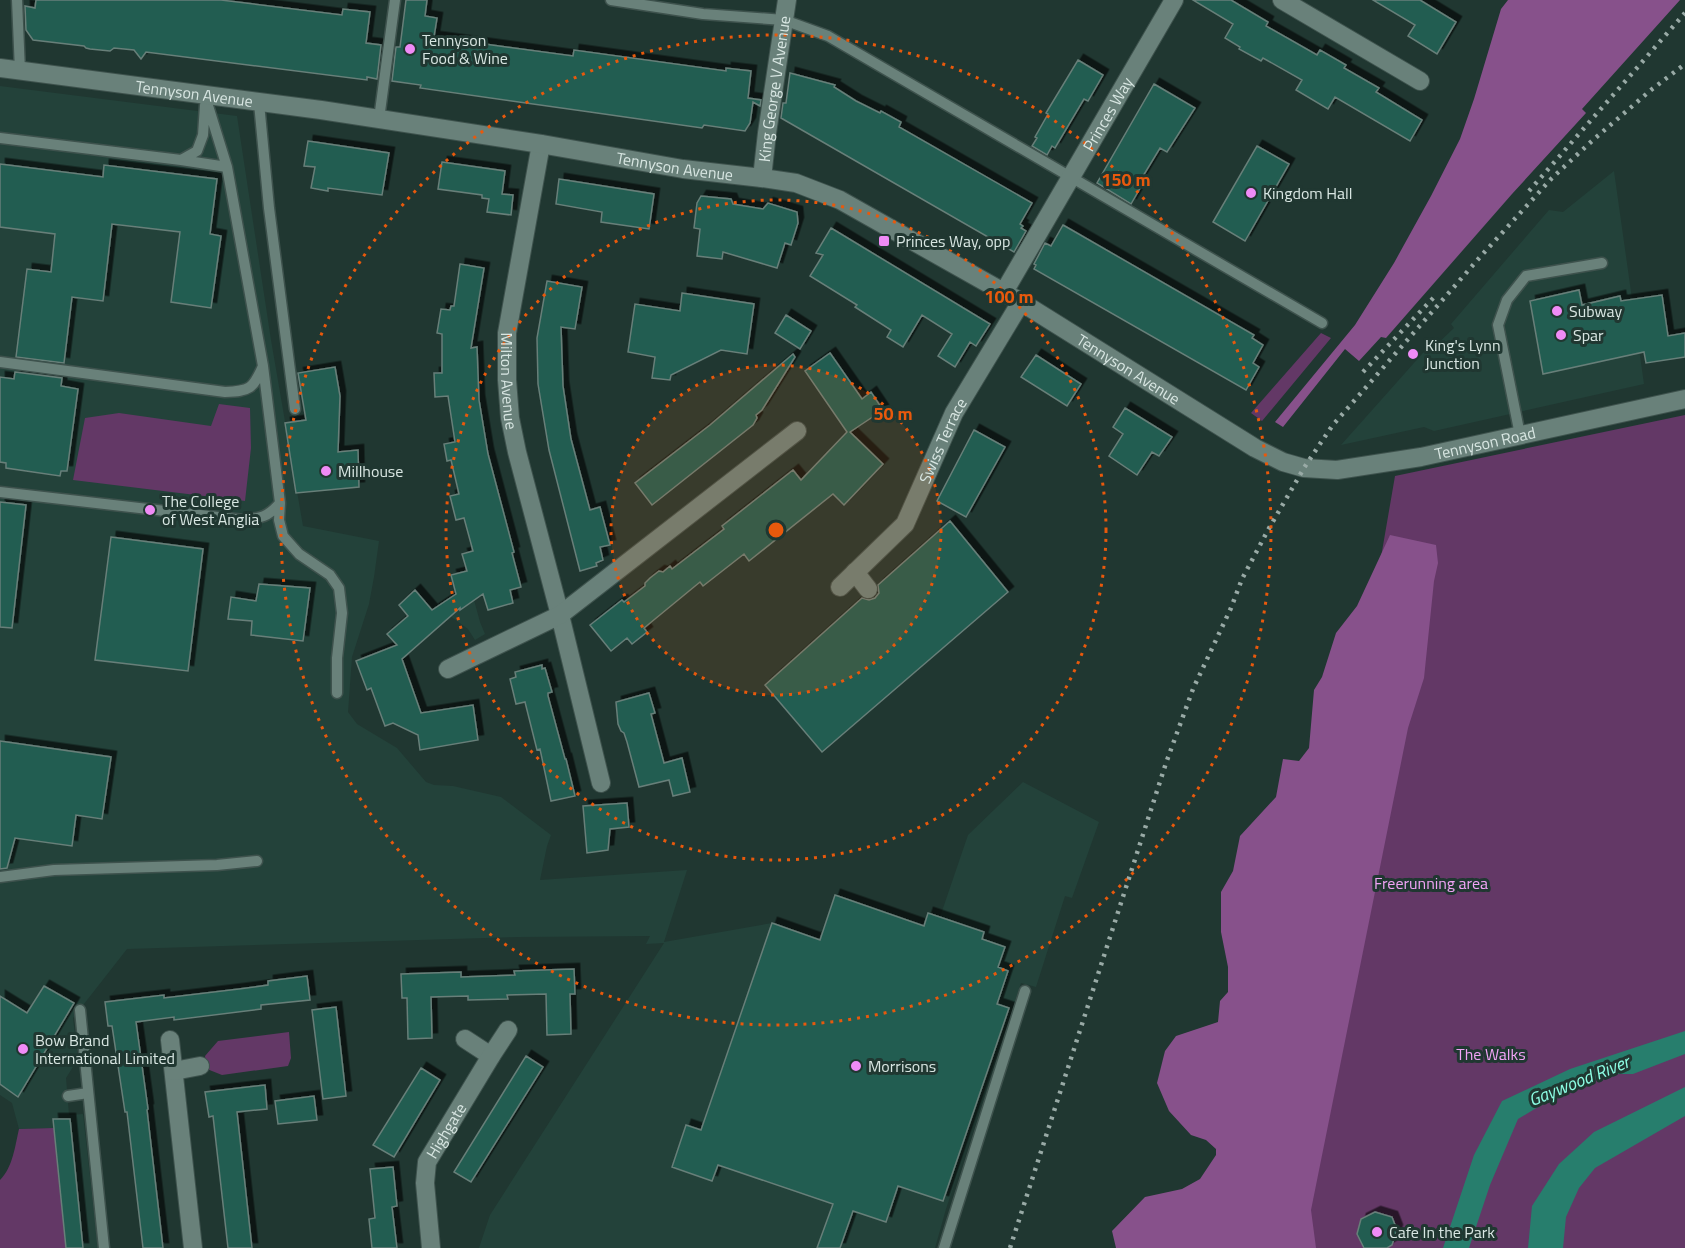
<svg xmlns="http://www.w3.org/2000/svg" width="1685" height="1248" font-family="'Titillium Web',sans-serif">
	<style>
		.built { fill: #23423a }
		.green { fill: #633866 }
		.forest { fill: #87518b }
		.water { fill: #277e6d }
		.building { fill: #225d51; stroke: #677f79; stroke-width: 1.5; filter: url(#shadow) }
		.lines { fill: none; stroke-linecap: round; stroke-linejoin: round }
		.lane-casing { stroke: #3e524d; stroke-width: 13 }
		.street-casing { stroke: #3e524d; stroke-width: 20 }
		.secondary-casing { stroke: #3e524d; stroke-width: 20 }
		.lane { stroke: #69817a; stroke-width: 10 }
		.street { stroke: #69817a; stroke-width: 18 }
		.secondary { stroke: #69817a; stroke-width: 18 }
		.rail { stroke: #99aaa6; stroke-width: 4.5; stroke-dasharray: 3 6; stroke-linecap: butt }
		.ring { fill: none; stroke: #e8590c; stroke-width: 3; stroke-dasharray: 3 6 }
		.poi-dot { fill: #ef8bf6; stroke: #203731; stroke-width: 2 }
		.labels { text-anchor: middle; stroke-width: 6; stroke-linejoin: round; paint-order: stroke }
		.poi-label { font-size: 16px; fill: #d8e6e2; stroke: #203731; text-anchor: start }
		.street-label { font-size: 16px; fill: #d8e6e2; stroke: #203731 }
		.park-label { font-size: 16px; fill: #f1a4f6; stroke: #203731 }
		.water-label { font-size: 18px; font-style: italic; fill: #8cfde3; stroke: #203731 }
		.centre { fill: #e8590c; stroke: #203731; stroke-width: 3 }
		.ring-label { font-size: 18px; text-anchor: middle; font-weight: bold; fill: #e8590c; stroke: #203731; stroke-width: 6; stroke-linejoin: round; paint-order: stroke }
	</style>
	<defs>
		<filter id="shadow"><feDropShadow dx="5.5" dy="-5.5" stdDeviation="0" flood-color="#0009"/></filter>
	</defs>
	<rect width="100%" height="100%" fill="#203731"/>
	<path class="built" d="M0,86l237,30 34,224 32,186 76,15 -5,36 -5,27 -17,53 -4,55 9,12 40,24 29,34 8,3 19,1 48,11 50,38 -4,11 -7,34 147,-10 -23,72 108,-19 48,17 15,-45 89,31 4,-13 12,4 28,-82 55,-53 76,40 -27,76 -7,-2 -29,91 -15,-4 -75,226 -11,39h-456l11,-33 174,-272 -18,1 4,-8 -130,1 -393,12 -54,69 5,41 -12,19 3,37 14,-1 15,134h-32l-12,-120 -35,1 -7,-26 -12,-8z
		M1614,171l30,213 -210,47 -10,-4 -83,18 89,-100 3,3 21,-20 -3,-4 98,-114 14,2z
		M474,600l6,22 5,12 -10,6 -7,-11 -18,-13z"/>
	<path class="green" d="M1321,333l10,5 -69,83 -11,-8z
		M219,404l31,4 1,40 -6,53 -172,-21 12,-62 34,-5 92,13z
		M1685,415v833h-423l133,-772z
		M289,1032l2,26 -3,8 -66,9 -15,-6 -2,-13 13,-15z
		M54,1128l12,120h-66v-68c13,-13 15,-34 19,-51z"/>
	<path class="forest" d="M1508,0h172l-98,109 4,4 -74,81 -126,144 -5,-1 -22,24 -14,-12 -62,78 -8,-5 80,-97 39,-62 37,-67 29,-57 14,-40 27,-90z
		M1390,535l46,10 2,18 -4,18 -10,97 -16,50 -97,482 5,38h-200l-4,-17 33,-34 37,-8 18,-10 16,-24v-6l-10,-9 -15,-5 -22,-24 -12,-28 8,-32 11,-15 42,-14 2,-21 8,-9v-25l-7,-35v-40l12,-21 7,-35 36,-39 7,-38 16,2 10,-13 5,-58 8,-13 14,-44 21,-27z"/>
	<path class="water" d="M1685,1031v23l-52,20h-22l-30,11 -43,22 -20,12 -28,66 -21,63h-26l31,-93 28,-54 68,-32z
		M1685,1087v29l-90,52 -16,20 -13,29 -3,31h-35l4,-42 27,-42 35,-32z"/>
	<path class="building" d="M36,0h185l121,15 1,-6 27,3 -4,31 15,2 -4,34 -10,-2v3l-221,-28 -5,7 -7,-9 -20,-2 -4,3 -20,-2 -4,-1 -2,-2 -51,-6 -7,-10 -1,-24 10,2z
		M406,0h21l-2,16 12,2 -3,19 139,19 1,-6 152,21v-3l25,3 -3,27 13,2 -1,6 -7,-4 -3,21 -5,8 -41,-6 -2,3 -112,-16 -170,-24 1,-3 -29,-4 4,-34h4z
		M1193,0h38l37,22 -2,4 51,29 3,-5 26,15 -2,3 35,20 -3,4 46,28 -12,21 -75,-44 -7,12 -32,-19 6,-10 -39,-22 -2,3 -22,-12 1,-2 -15,-9 8,-14z
		M1373,0h47l36,22 -19,32 -29,-18 7,-11z
		M1078,60l25,15 -15,26 -4,-2 -29,49 -3,-2 -5,9 -15,-9 5,-8 -2,-1 13,-23 -2,-1z
		M790,73l45,12 -1,2 22,14 24,12 1,-2 20,11 -2,5 133,76 -12,21 3,2 -2,2 5,3 -12,21 -233,-134 2,-15h3z
		M1154,84l41,24 -28,44 -7,-4 -20,33 3,2 -12,21 -34,-21z
		M308,141l81,12 -7,42 -54,-7v3l-17,-3 4,-21 -11,-1z
		M1257,146l32,18 -44,77 -32,-19z
		M442,162l63,9 -3,23 11,1 -2,20 -24,-3 2,-13 -7,-1v-3l-44,-6z
		M0,164l103,13 1,-12 113,14 -7,55 11,2 -10,72 -40,-6 9,-70 -68,-8 -9,77 -31,-4 -8,66 -48,-6 11,-88 24,3 4,-38 -55,-7z
		M559,179l95,15 -5,35 -48,-7 1,-10 -46,-8z
		M701,196l30,3 2,5 30,5 5,-6 29,9 1,11 -7,22 -6,-2 -8,25 -54,-16 -1,7 -25,-3 3,-27 -6,-1 3,-25z
		M1063,225l191,110 -2,3 11,7 -10,18 6,4 -13,23 -212,-121 2,-4 -2,-1 11,-21 6,3z
		M831,228l159,96 -14,22 -6,-4 -15,25 -17,-11 14,-22 -30,-19 -19,32 -16,-10 4,-7 -36,-23 2,-2 -47,-29 13,-21 -7,-2z
		M460,264l24,4 -13,80 6,-1 2,53 9,54 26,98 -2,1 9,34 -11,3 3,13 -25,7 -5,-16 -23,16v-2l-58,51 19,54 52,-8 5,35 -58,10 -2,-15 -25,-12 -8,3 -14,-38 -4,2 -11,-29 41,-16 -10,-11 21,-18 -9,-11 16,-15 17,20 24,-16 -5,-19 16,-4 -5,-17 11,-3 -9,-33 -8,2 -6,-24 9,-2 -8,-34 -4,1 -3,-17 11,-2 -7,-46 -13,1 -1,-24h8v-39l-5,-1 4,-24 9,1 1,-4h3z
		M547,281l35,6 -7,42 -14,-2 2,59 8,53 19,71 10,-3 10,38 -10,2 3,13 -7,3 1,3 -17,5 -31,-121 -11,-66 -1,-46z
		M1579,290l3,15 38,-9 1,5 41,-6 6,41 17,-3v24l-39,6 -2,-11 -101,22 -13,-73z
		M682,293l72,11 -7,50 -26,-4 -50,25 -1,5 -18,-2 3,-21 -27,-5 7,-48 45,7z
		M786,315l25,16 -11,18 -25,-16z
		M830,353l32,46 9,-7 12,18 -33,22 33,32 -39,41 -11,-11 -84,67 -5,-7 -41,32 -3,-4 -56,46 3,4 -15,12 -5,-6 -16,13 -21,-26 32,-25 2,2 21,-16v-3l5,-5 9,-7 4,1 7,-6 2,3 52,-40 -2,-3 71,-56 8,10 46,-48 -42,-61z
		M793,354l2,3 -33,53 -6,5 1,3 -4,7 -101,80 -17,-22 75,-58z
		M1036,355l45,29 -14,22 -46,-29z
		M335,367l5,29 -2,56 20,-2 1,37 -63,6 -11,-70 21,-3 -8,-47z
		M15,372l47,6 -1,8 17,3 -11,82h-6l-1,5 -54,-8v-5l-6,-1v-85l14,2z
		M1125,408l47,29 -13,19 -7,-4 -15,23 -28,-19 14,-22 -10,-7z
		M974,430l31,17 -39,70 -29,-16z
		M0,502l26,3 -14,123 -12,-1z
		M950,521l58,71 -186,160 -57,-67 97,-87 7,2 6,-2 4,-5 -1,-8z
		M111,537l92,12 -15,122 -93,-11z
		M259,584l51,4 -7,53 -52,-6 1,-14 -24,-2 3,-22 25,4z
		M542,665v4l3,-1 7,24 -4,1v3l17,63h1l9,37 -24,5 -11,-52 -3,1 -12,-48 -9,2 -6,-25 6,-2 -1,-5z
		M649,693l6,20 -4,1 13,49 18,-5 8,34 -17,4 -4,-16 -30,7 -12,-45 -3,-9 -3,-2 -3,-7 -2,-22z
		M0,741l111,16 -9,62 -26,-4 -4,31 -57,-8 -8,30 -7,1z
		M627,803l2,24 -19,2 -2,21 -21,3 -4,-47z
		M835,895l89,31 4,-13 56,19 -2,7 23,8 -7,20 10,4 -11,33 12,4 -66,193 -45,-15 -12,36 -33,-11 -13,37h-23l16,-44 -115,-39 -6,16 -40,-14 14,-42 15,5 71,-207 48,17z
		M574,969l1,25h-5l1,40 -24,1 -1,-41 -39,1 1,4 -40,1v-4l-37,1 1,41 -24,1 -1,-41h-5l-1,-24 60,-2v5l54,-2 -1,-4z
		M307,976l3,24 -49,5v4l-87,11v-3l-38,5 12,87 -1,1 16,138h-20l-16,-136h-2l-13,-86h-4l-3,-24 59,-7v3l75,-9 29,-4v-4z
		M44,986l30,17 -56,94 -18,-13v-88l27,17z
		M336,1007l10,89 -23,3 -11,-89z
		M526,1056l17,11 -72,115 -17,-10z
		M421,1068l19,12 -46,77 -21,-12z
		M265,1085l2,24 -30,3 15,136h-24l-15,-132 -4,1 -4,-25z
		M314,1096l3,24 -39,4 -3,-23z
		M53,1119h17l13,129h-17z
		M393,1167l4,39 -5,1 5,41h-25l-3,-29 6,-1 -5,-49z
		M1375,1212l17,5 5,13 -5,15 -5,3h-23l-7,-14 4,-15z"/>
	<g class="lines">
		<defs>
			<path id="lane" d="M17,0l3,71
				M611,0l92,14 81,6 44,16 494,287
				M205,96l22,71 36,199 17,137 -1,17 4,16 16,18 31,21 9,13 3,25 -5,45v35
				M259,103l10,105 26,201
				M379,119l16,-119
				M0,138l181,22 16,-9 6,-16 2,-30
				M181,160l46,7
				M0,362l225,30c25,-1 28,-3 38,-26
				M1520,435l-22,-110 9,-25 19,-24 76,-13
				M0,492l244,28c17,-2 24,-3 36,-17
				M0,877l54,-7 163,-5 40,-4
				M80,1010l24,238
				M68,1096l20,-3
				M944,1248l81,-257"/>
			<g id="street">
				<path d="M1282,0l138,81"/>
				<path id="s1" d="M541,144l-34,189v47l3,38 7,34 43,163 41,168"/>
				<path id="s2" d="M762,178l5,-45 20,-133"/>
				<path id="s3" d="M1004,292l170,-292"/>
				<path d="M855,572l13,17"/>
				<path id="s4" d="M840,587l65,-63 49,-111 67,-111"/>
				<path d="M448,669l112,-54 237,-184"/>
				<path d="M465,1039l26,17"/>
				<path d="M170,1040l23,208"/>
				<path d="M174,1071l26,-5"/>
				<path id="s5" d="M431,1248l-6,-65 2,-21 64,-106 17,-26"/>
			</g>
			<g id="secondary">
				<path id="s6" d="M0,68l321,42 220,34 142,25 79,9 34,5 44,17 181,102 234,146 28,14 21,6 33,2 84,-13 264,-58"/>
			</g>
		</defs>
		<use href="#lane" class="lane-casing"/>
		<use href="#street" class="street-casing"/>
		<use href="#secondary" class="secondary-casing"/>
		<use href="#lane" class="lane"/>
		<use href="#street" class="street"/>
		<use href="#secondary" class="secondary"/>
		<path class="rail" d="M1529,191l156,-178
			M1363,372l74,-78
			M1010,1248l156,-485 27,-74 38,-81 11,-29 26,-49 36,-62 28,-42 149,-170 71,-78 41,-38 58,-50 34,-26"/>
	</g>
	<circle cx="776" cy="530" r="165" fill="#e8590c" fill-opacity=".12"/>
	<g class="ring">
		<circle cx="776" cy="530" r="165"/>
		<circle cx="776" cy="530" r="330"/>
		<circle cx="776" cy="530" r="495"/>
	</g>
	<g class="poi-dot">
		<circle cx="410" cy="49" r="6"/>
		<circle cx="1251" cy="193" r="6"/>
		<rect x="878" y="235" width="12" height="12" rx="3"/>
		<circle cx="1557" cy="311" r="6"/>
		<circle cx="1561" cy="335" r="6"/>
		<circle cx="1413" cy="354" r="6"/>
		<circle cx="326" cy="471" r="6"/>
		<circle cx="150" cy="510" r="6"/>
		<circle cx="23" cy="1049" r="6"/>
		<circle cx="856" cy="1066" r="6"/>
		<circle cx="1377" cy="1232" r="6"/>
	</g>
	<g class="labels">
		<g class="poi-label">
			<text x="422" y="46">Tennyson<tspan x="422" dy="18">Food &amp; Wine</tspan></text>
			<text x="1263" y="199">Kingdom Hall</text>
			<text x="896" y="247">Princes Way, opp</text>
			<text x="1569" y="317">Subway</text>
			<text x="1573" y="341">Spar</text>
			<text x="1425" y="351">King's Lynn<tspan x="1425" dy="18">Junction</tspan></text>
			<text x="338" y="477">Millhouse</text>
			<text x="162" y="507">The College<tspan x="162" dy="18">of West Anglia</tspan></text>
			<text x="35" y="1046">Bow Brand<tspan x="35" dy="18">International Limited</tspan></text>
			<text x="868" y="1072">Morrisons</text>
			<text x="1389" y="1238">Cafe In the Park</text>
		</g>
		<g class="street-label">
			<text dy="6" stroke="none"><textPath href="#s2" startOffset="90">King George V Avenue</textPath></text>
			<text dy="6" stroke="none"><textPath href="#s6" startOffset="196">Tennyson Avenue</textPath></text>
			<text dy="6" stroke="none"><textPath href="#s3" startOffset="206">Princes Way</textPath></text>
			<text dy="6" stroke="none"><textPath href="#s6" startOffset="682">Tennyson Avenue</textPath></text>
			<text dy="6" stroke="none"><textPath href="#s6" startOffset="1186">Tennyson Avenue</textPath></text>
			<text dy="6" stroke="none"><textPath href="#s1" startOffset="240">Milton Avenue</textPath></text>
			<text dy="6" stroke="none"><textPath href="#s4" startOffset="182">Swiss Terrace</textPath></text>
			<text dy="6" stroke="none"><textPath href="#s6" startOffset="1572">Tennyson Road</textPath></text>
			<text dy="6" stroke="none"><textPath href="#s5" startOffset="123">Highgate</textPath></text>
		</g>
		<g class="park-label">
			<text x="1431" y="889">Freerunning area</text>
			<text x="1491" y="1060">The Walks</text>
		</g>
		<g class="water-label">
			<text transform="translate(1579 1081) rotate(-22)" y="6">Gaywood River</text>
		</g>
	</g>
	<circle cx="776" cy="530" r="9" class="centre"/>
	<g class="ring-label">
		<text x="1126" y="186">150 m</text>
		<text x="1009" y="303">100 m</text>
		<text x="893" y="420">50 m</text>
	</g>
</svg>
